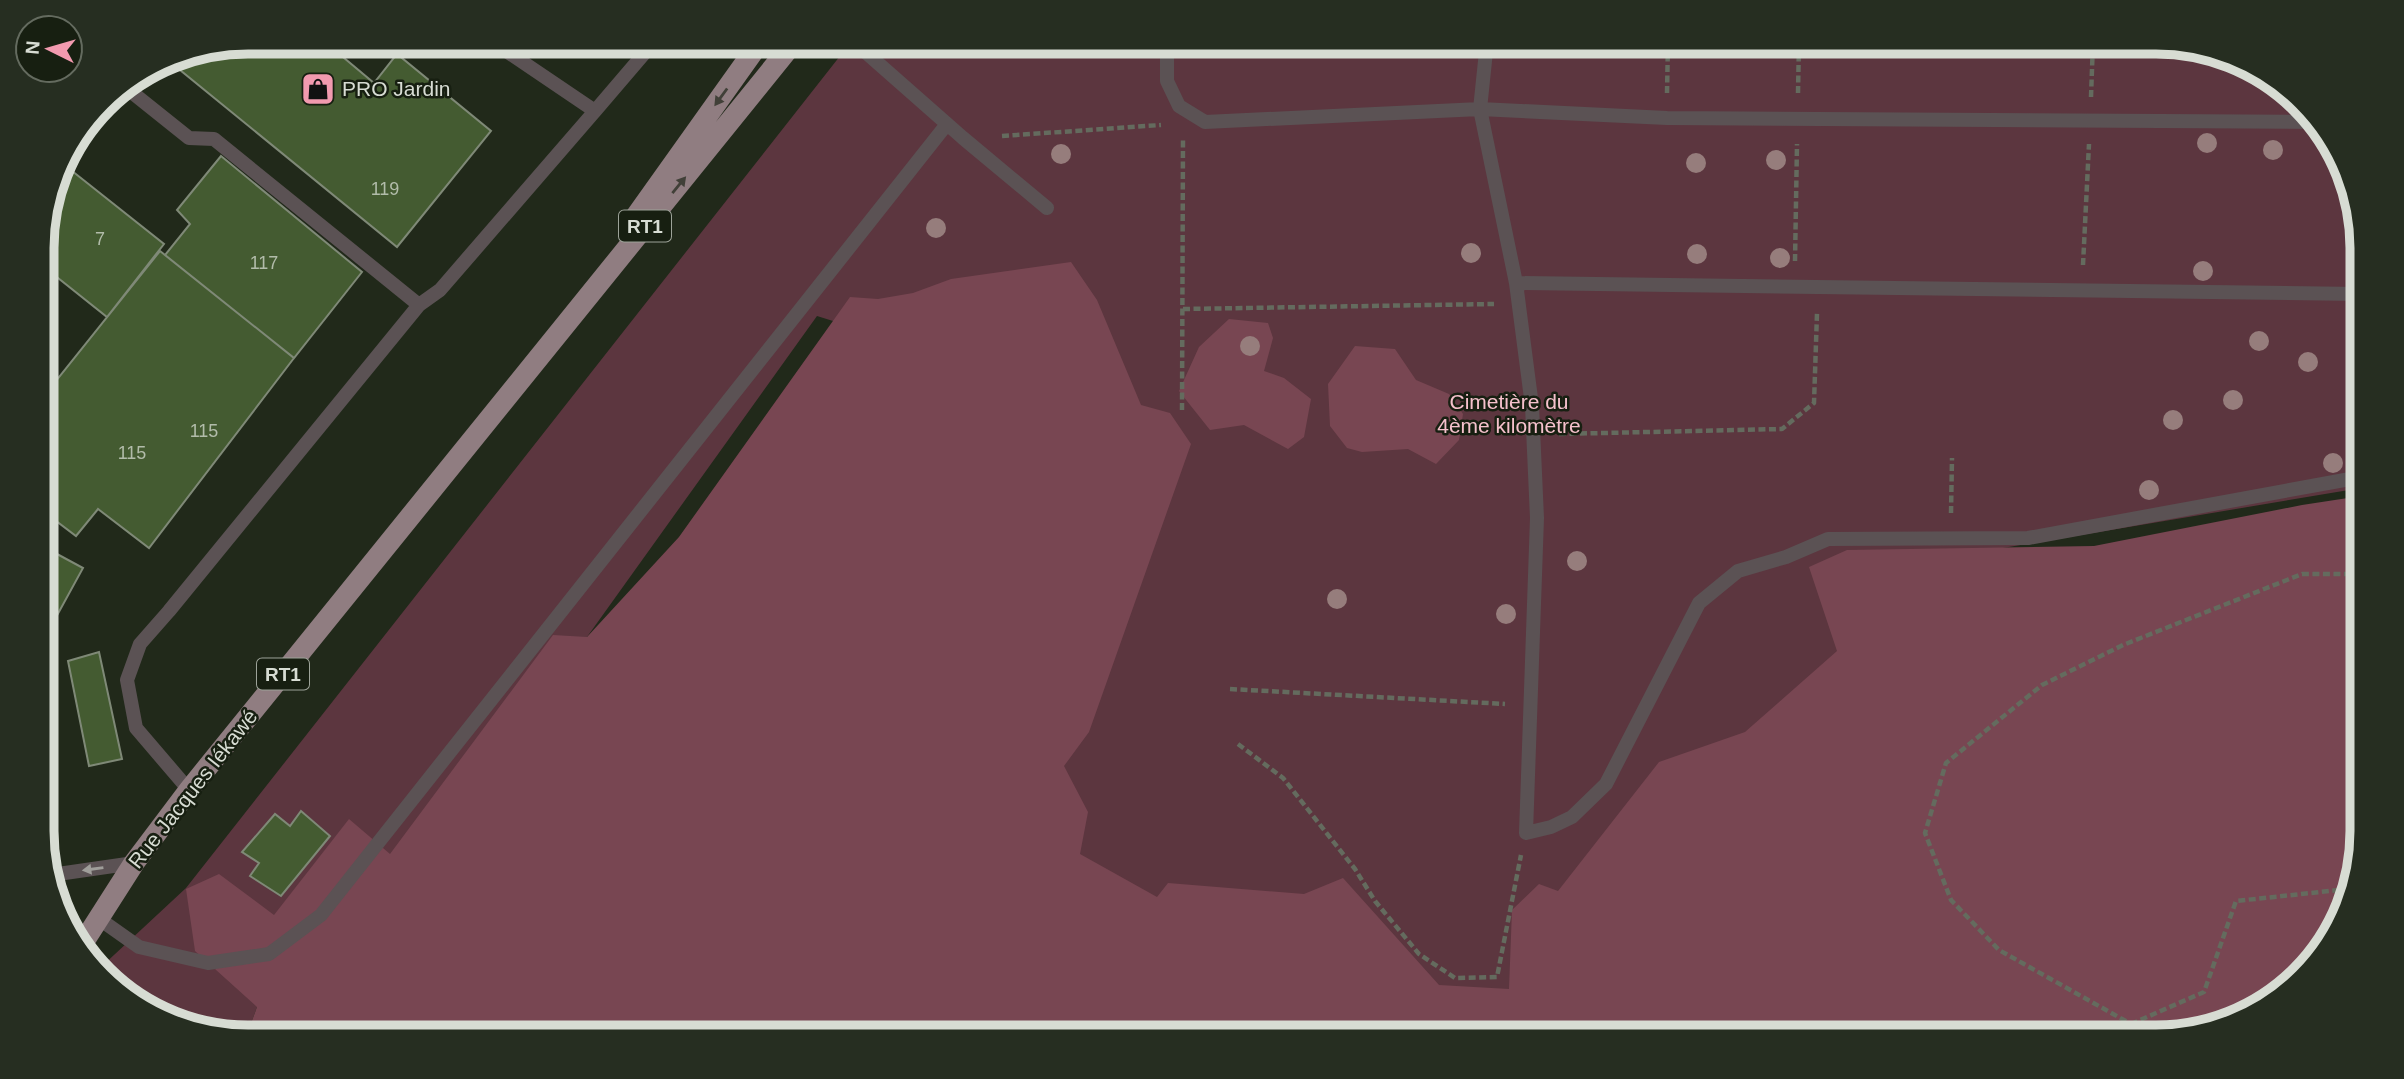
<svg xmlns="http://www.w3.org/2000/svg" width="2404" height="1079" font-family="Arial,sans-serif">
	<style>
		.green { fill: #5c363f }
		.forest { fill: #784652 }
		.building { fill: #445b31; stroke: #7f8977; stroke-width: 2 }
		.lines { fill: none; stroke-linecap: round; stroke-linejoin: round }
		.path { stroke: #646b5e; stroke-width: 4.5; stroke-dasharray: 7 3.5; stroke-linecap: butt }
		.lane { stroke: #5b5254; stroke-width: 14 }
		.primary { stroke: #907d81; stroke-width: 21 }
		.tree { fill: #967d7c }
		.oneway { fill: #414038 }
		.oneway2 { fill: #9f9e9a }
		.labels { text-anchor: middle; stroke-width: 5; stroke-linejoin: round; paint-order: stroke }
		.number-label { font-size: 18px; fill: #b2bcaa }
		.shield { fill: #171f11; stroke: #9da399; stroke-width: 2 }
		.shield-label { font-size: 19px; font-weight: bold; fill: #d7dcd3 }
		.poi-label { font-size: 21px; fill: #d7dcd3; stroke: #171f11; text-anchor: start }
		.park-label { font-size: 21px; fill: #f5c1cc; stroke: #171f11 }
		.street-label { font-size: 21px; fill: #d7dcd3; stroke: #171f11 }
		.rim { fill: none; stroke: #d7dcd3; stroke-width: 9 }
	</style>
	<rect width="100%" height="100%" fill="#21291a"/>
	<path class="green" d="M851,42h1305l78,16 85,64 41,99 1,267 -489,82 -13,80 -317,387 -504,-135 -189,-576 -32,-10 -359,501 -201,190 -11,30 -76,-16 -70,-53 86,-80z"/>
	<path class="forest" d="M1071,262l26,38 44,105 29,8 21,31 -102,288 -25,34 24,46 -8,42 77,43 11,-14 136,11 39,-16 96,107 70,4 3,-79 27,-26 19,7 101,-129 86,-30 92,-81 -28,-84 38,-17 247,-4 208,-41 59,-9 1,335 -16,78 -27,48 -48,45 -102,35h-1923l11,-30 -62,-56 -9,-62 33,-15 55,41 75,-96 41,35 163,-219 34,2 92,-100 171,-240 28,2 35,-6 38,-14z
		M1229,319l39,4 5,15 -9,33 20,7 27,21 -7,38 -16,12 -44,-24 -34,5 -31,-39 20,-44z
		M1355,346l40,3 21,31 33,14 14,20 -4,26 -23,24 -28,-15 -46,3 -15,-4 -17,-22 -2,-42z"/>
	<path class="building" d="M248,42h77l49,41 23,-29 94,77 -94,116 -228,-186 3,-4z
		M221,156l141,116 -68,86 -129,-103 25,-31 -13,-14z
		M62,163l102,81 -57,73 -64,-51 -1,-32z
		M160,251l134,107 -145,190 -51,-39 -22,27 -33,-25v-114z
		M57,554l26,14 -40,73v-63z
		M99,652l23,107 -33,7 -21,-105z
		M301,811l29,25 -49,60 -31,-20 9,-13 -17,-11 33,-38 15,12z"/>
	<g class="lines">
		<path class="path" d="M1667,93l1,-51
			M1798,93l1,-51
			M2091,97l2,-55
			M1002,136l159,-11
			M1795,261l2,-117
			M2083,265l6,-121
			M1183,309l311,-5
			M1182,410l1,-272
			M1559,434l223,-5 32,-26 3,-90
			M1951,513l1,-55
			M1230,689l275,15
			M1238,744l45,34 72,91 20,32 44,53 36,24 42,-1 24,-122
			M2131,1024l73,-32 32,-91 103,-11 10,9
			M2165,1037l-34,-13 -132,-74 -48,-50 -26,-67 21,-70 96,-78 81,-40 179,-71h59"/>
		<path class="lane" d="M493,42l102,69 59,-69
			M854,42l109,96 84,70
			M1167,42v39l12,25 26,16 275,-13 187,9 652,4
			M1487,42l-7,67 36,174 16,123 5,112 -11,315 25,-6 21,-10 34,-33 93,-181 39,-32 48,-14 42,-18 200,-1 333,-61
			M124,86l65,52 25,1 205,166
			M1516,283l844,11
			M43,319l8,7
			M189,790l-53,-62 -9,-48 13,-36 29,-33 250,-306 21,-15 155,-179
			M51,875l83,-12
			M98,918l41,29 69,16 61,-9 52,-39 626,-791"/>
		<path class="primary" d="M631,223l129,-181
			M81,946l53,-83 55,-73 605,-748"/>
	</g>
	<g class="tree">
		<circle cx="2207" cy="143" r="10"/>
		<circle cx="2273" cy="150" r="10"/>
		<circle cx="1061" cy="154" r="10"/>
		<circle cx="1776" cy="160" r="10"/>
		<circle cx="1696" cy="163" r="10"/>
		<circle cx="936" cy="228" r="10"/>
		<circle cx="1471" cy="253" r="10"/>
		<circle cx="1697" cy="254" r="10"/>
		<circle cx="1780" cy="258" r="10"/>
		<circle cx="2203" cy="271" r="10"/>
		<circle cx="2259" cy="341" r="10"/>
		<circle cx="1250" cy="346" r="10"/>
		<circle cx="2308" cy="362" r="10"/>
		<circle cx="2233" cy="400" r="10"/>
		<circle cx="2173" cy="420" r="10"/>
		<circle cx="2333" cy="463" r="10"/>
		<circle cx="2149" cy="490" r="10"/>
		<circle cx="1577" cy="561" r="10"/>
		<circle cx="1337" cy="599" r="10"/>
		<circle cx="1506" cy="614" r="10"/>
	</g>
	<defs><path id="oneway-solid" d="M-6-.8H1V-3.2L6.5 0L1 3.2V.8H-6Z" transform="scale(1.75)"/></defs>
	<g class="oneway">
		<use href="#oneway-solid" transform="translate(721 97) rotate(126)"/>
		<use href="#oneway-solid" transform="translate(679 185) rotate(-51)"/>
	</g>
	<use class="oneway2" href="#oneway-solid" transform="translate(93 869) rotate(172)"/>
	<defs>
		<symbol id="shop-square" viewBox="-11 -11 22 22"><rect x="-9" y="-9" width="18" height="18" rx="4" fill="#f29aaf" stroke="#171f11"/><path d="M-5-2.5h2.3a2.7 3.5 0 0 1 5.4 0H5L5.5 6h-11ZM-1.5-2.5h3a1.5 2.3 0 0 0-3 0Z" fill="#111"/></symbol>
	</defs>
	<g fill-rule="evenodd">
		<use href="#shop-square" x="299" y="70" width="38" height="38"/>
	</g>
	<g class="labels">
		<g class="number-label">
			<text x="385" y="195">119</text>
			<text x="100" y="245">7</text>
			<text x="264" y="269">117</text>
			<text x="204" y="437">115</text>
			<text x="132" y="459">115</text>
		</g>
		<g class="shield">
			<rect x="619" y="210.5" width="52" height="31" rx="5"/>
			<rect x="257" y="658.5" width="52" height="31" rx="5"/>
		</g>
		<g class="shield-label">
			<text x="645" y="233">RT1</text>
			<text x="283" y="681">RT1</text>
		</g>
		<g class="poi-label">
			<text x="342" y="96">PRO Jardin</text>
		</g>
		<g class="park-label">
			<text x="1509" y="409">Cimetière du<tspan x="1509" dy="24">4ème kilomètre</tspan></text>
		</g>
		<g class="street-label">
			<text transform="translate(193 789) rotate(-52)" y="7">Rue Jacques Iékawé</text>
		</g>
	</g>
	<path d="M0 0H2404V1079H0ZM248 54H2156A194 194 0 0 1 2350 248V831A194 194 0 0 1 2156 1025H248A194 194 0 0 1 54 831V248A194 194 0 0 1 248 54Z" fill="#262e21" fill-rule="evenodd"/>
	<path class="rim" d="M248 54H2156A194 194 0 0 1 2350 248V831A194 194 0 0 1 2156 1025H248A194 194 0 0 1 54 831V248A194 194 0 0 1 248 54Z"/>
	<g transform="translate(49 49) rotate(275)"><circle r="33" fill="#171f11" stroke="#646b5f" stroke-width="2"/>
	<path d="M0-5L12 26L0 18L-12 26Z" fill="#f29aaf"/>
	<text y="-10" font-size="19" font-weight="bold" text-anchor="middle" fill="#d7dcd3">N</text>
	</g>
</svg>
